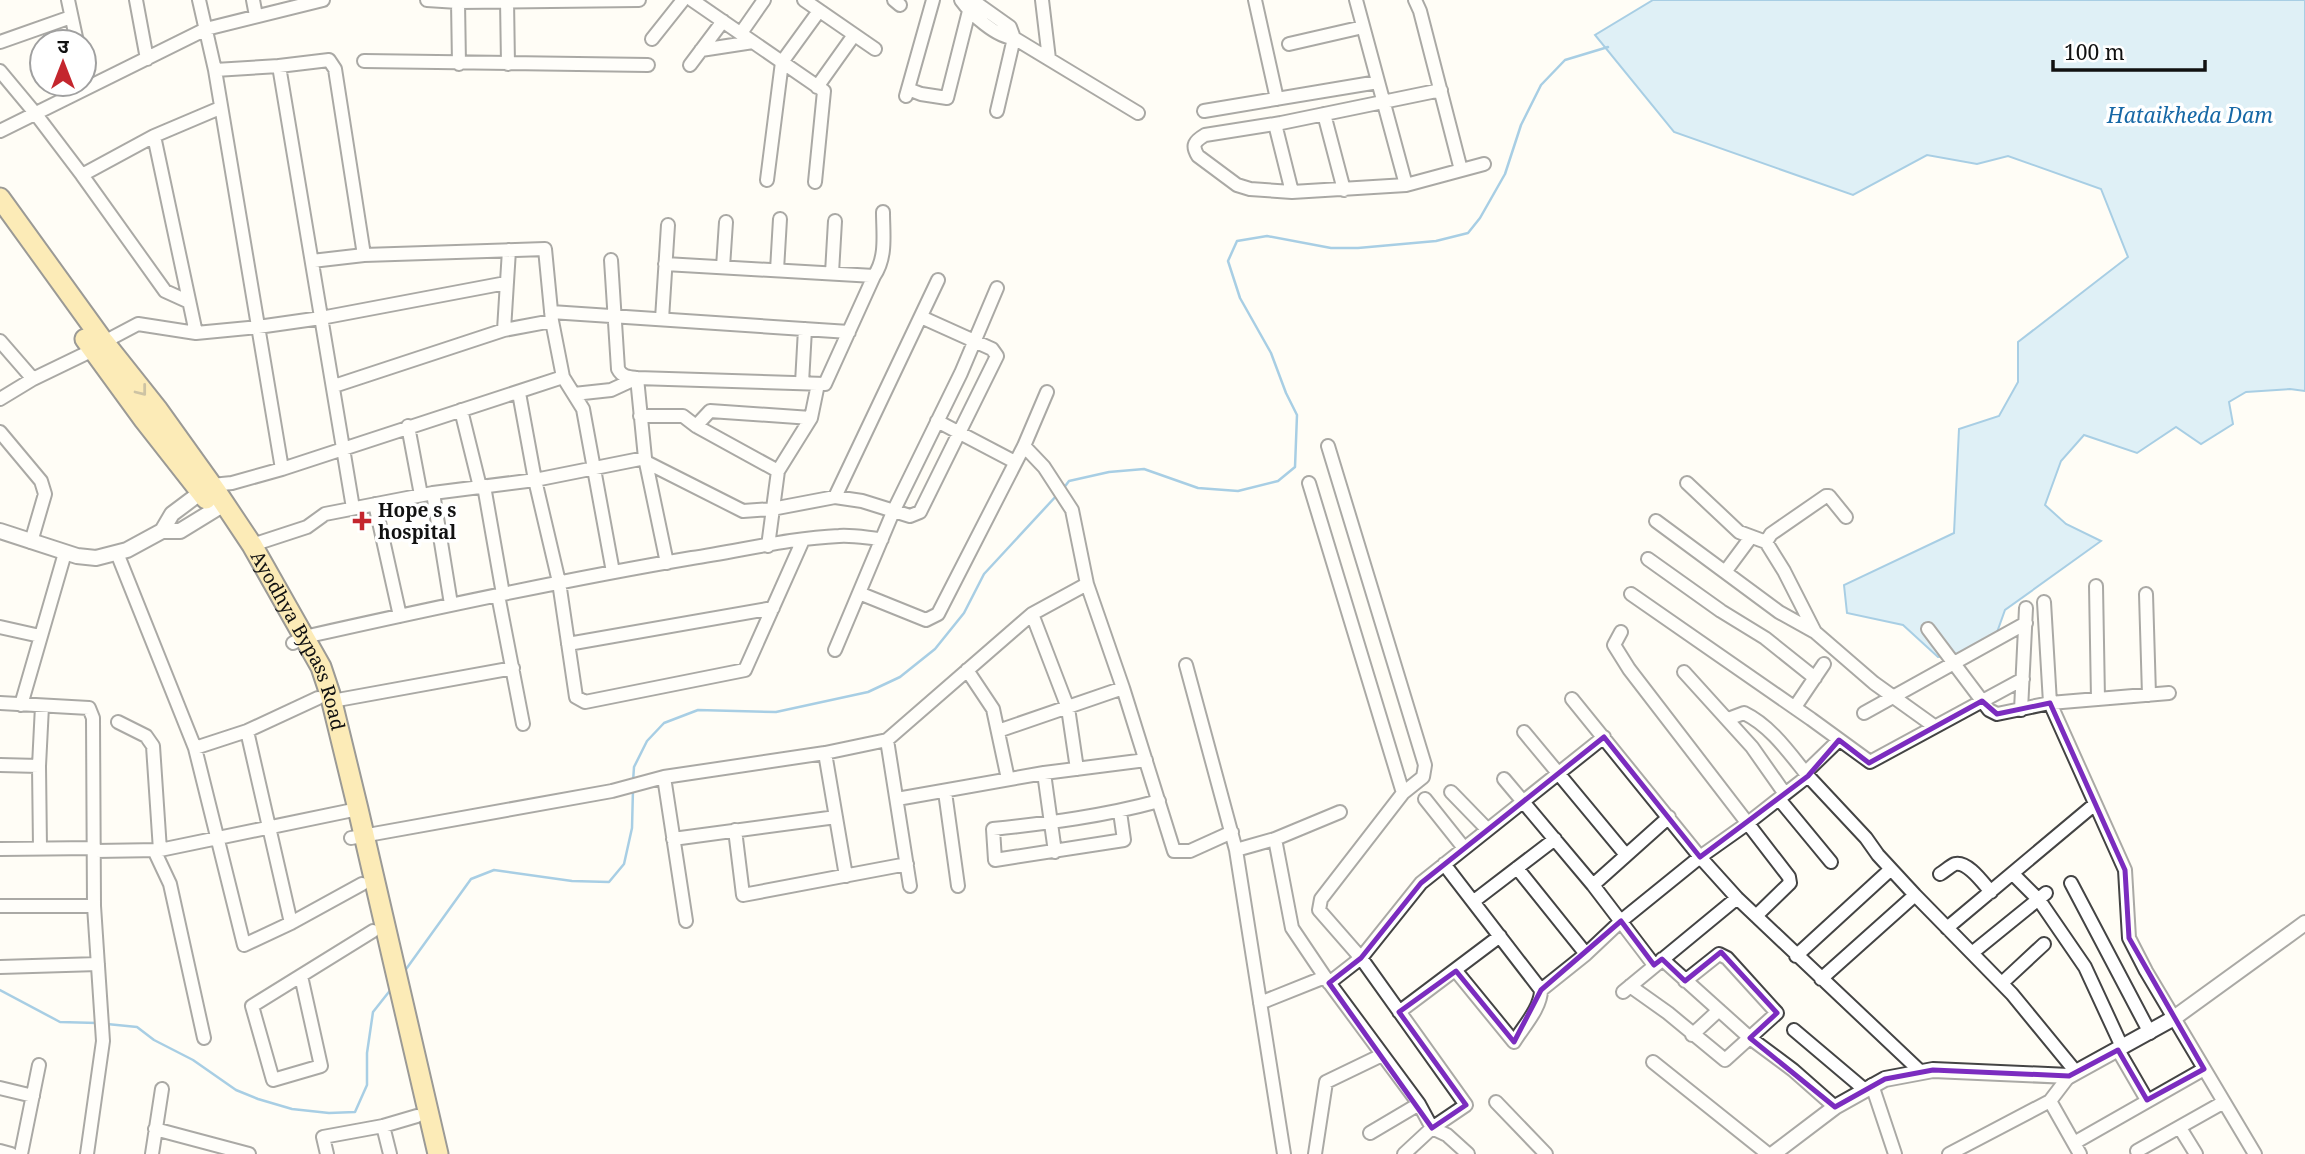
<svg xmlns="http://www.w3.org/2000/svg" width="2305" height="1154" font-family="'Noto Serif','Noto Sans Devanagari',serif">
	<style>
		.water { fill: #b9e0f7; stroke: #3f96cf; stroke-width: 2 }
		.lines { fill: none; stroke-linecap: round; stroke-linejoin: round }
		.stream { stroke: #3f96cf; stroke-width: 2.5 }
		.minor-casing { stroke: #444; stroke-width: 16 }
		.tertiary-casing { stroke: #444; stroke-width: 18 }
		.primary-casing { stroke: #222; stroke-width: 23 }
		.minor { stroke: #fff; stroke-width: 12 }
		.tertiary { stroke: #fff; stroke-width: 14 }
		.primary { stroke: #f9d66b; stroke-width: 19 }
		.oneway { stroke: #917d42 }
		.marked { fill: none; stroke: #7b2cbf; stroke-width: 5; stroke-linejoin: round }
		.poi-dot { fill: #c4262e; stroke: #fff; stroke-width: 2.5 }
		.labels { text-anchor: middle; stroke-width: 7; stroke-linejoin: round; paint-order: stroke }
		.poi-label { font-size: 19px; font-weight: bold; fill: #111; stroke: #fff; text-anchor: start }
		.street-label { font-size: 19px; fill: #111; stroke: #fff }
		.water-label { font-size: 21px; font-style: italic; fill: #1768a6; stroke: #fff }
	</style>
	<rect width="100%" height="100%" fill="#fffdf5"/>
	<path class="water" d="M1653,0h652v391l-15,-2 -44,3 -17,10 4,22 -32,20 -25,-17 -39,26 -53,-18 -23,26 -16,44 21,19 35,17 -96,69 -14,39 -13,6 -40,2 -35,-32 -56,-12 -3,-28 110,-52 5,-104 40,-13 19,-34v-40l110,-85 -27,-68 -93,-33 -31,8 -50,-9 -74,40 -179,-63 -79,-97z"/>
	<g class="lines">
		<path class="stream" d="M1063,489l6,-8 40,-9 35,-3 54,19 40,3 40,-10 17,-14 2,-52 -11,-22 -15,-40 -31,-55 -12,-37 9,-20 30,-5 64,12h27l78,-7 32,-8 12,-15 25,-44 16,-49 20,-40 24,-25 43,-13
			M633,782l1,-15 13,-26 17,-18 34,-13 78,2 92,-20 32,-15 35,-28 29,-36 20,-39 74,-80
			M404,972l67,-93 23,-9 78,11 37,1 15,-18 8,-36 1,-39
			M0,990l60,32 37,1
			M107,1024l30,3 17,13 39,20 43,30 22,9 34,10 37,4 26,-1 12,-27v-32l6,-41 19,-24"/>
		<defs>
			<path id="minor" d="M68,0l9,42
				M136,0l11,59
				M199,0l16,70 67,399
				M253,0l3,16
				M427,0l31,2 181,-2
				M507,0l1,64
				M692,0l132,91 -9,91
				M804,0l71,49
				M894,0l6,5
				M961,0c10,14 35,37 53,38l124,75
				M965,0l14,5 31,22 4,11 -17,73
				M1042,0l7,59
				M1255,0l22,99
				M1356,0l50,185 78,-21
				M1415,0l5,11 41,159
				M458,2l1,62
				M741,33l23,-33
				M652,39l31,-39
				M0,42l71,-25
				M1289,44l74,-17
				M701,50l52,-8
				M364,61l284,4
				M690,65l33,-44
				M279,66l74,442
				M215,70l64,-4 50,-6 6,9 29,186
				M0,71l35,42 47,62 83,116 22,10
				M817,87l37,-52
				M908,89l13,5 26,4 22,-87
				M906,96l27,-96
				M1204,111l174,-29
				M1324,114l20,76
				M1275,124l17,68
				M0,131l206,-102 117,-29
				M154,136l42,197
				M82,175l72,-39 66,-28
				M767,180l15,-118 37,-51
				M1406,185l-114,7 -42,-3 -13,-4 -39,-29c-7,-11 -3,-15 7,-21l76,-12 160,-33
				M611,260l7,109c4,8 11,8 19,9
				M665,264l209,12 -49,108 -188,-6 8,80 22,105
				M723,267l3,-45
				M777,270l3,-51
				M832,273l3,-52
				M874,276c13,-19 9,-42 9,-64
				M551,312l298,20
				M662,319l6,-94
				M504,330l5,-80
				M0,341l33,38
				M104,342l34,-18 58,9 62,-6 63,-9 185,-35
				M563,377l20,32 30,163
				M802,383l3,-54
				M334,386l170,-56 48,-9
				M519,393l16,87 24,102 17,115 9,5 160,-32 58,-130
				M574,394l37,-4 26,-12
				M0,399l33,-20 60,-29
				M461,410l19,77
				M640,416h43l13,10 82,45
				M937,421l78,41
				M408,426l13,69
				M696,426l14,-15 101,7
				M0,432l41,49 4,13 -14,48
				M1024,446l20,21 28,43 15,74 36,104 51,163h16l42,-19
				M1328,446l97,319 -2,12 -20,16 -82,106 -2,11 42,48 105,147 -34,23 -28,26
				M646,462l97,49 29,-2 63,-12 27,4 48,15 10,-4 77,-156 -5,-7 -71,-32
				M1309,483l94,310
				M1687,483l52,49 27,10
				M212,485l20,-2 50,-14 281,-92 -11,-56 -7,-72 -181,6 -52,6
				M484,486l19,108
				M433,493l18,111
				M835,497l103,-217
				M375,504l25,112
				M1656,521l123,91 36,20 59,51 60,43
				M252,545l55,-18 18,-13 108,-21 102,-13 110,-22
				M768,546l10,-75 33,-53 7,-34
				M117,553l78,195 49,197 47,-22 71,-39
				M1648,559l73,52 44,27 50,40
				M1725,572l26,-35
				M2096,586l2,113
				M859,593l67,27 12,-6 86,-168 23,-54
				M1631,594l180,125 59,43 153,-83
				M2146,594l3,101
				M498,595l25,129
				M2044,602l6,101 75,167 4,68 17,33 109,183
				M1032,614l36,94 9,61
				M0,627l40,9
				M1928,629l61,81 8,4 53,-11 119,-10
				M1621,632l-7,13 15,24 160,208 1,6 -34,33
				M1815,632l-31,-61 -18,-29 5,-8 55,-38h3l17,21
				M293,643l11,-6c129,-29 258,-57 388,-79 48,-7 98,-20 147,-22 14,-1 29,2 43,3
				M568,644l205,-36
				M835,650l58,-138 68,-139 36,-85
				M1186,665l50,185 48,304
				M967,670l26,39 15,70
				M1684,672l68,75 33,47
				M1572,699l128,158 37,41 184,174
				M332,701l181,-33
				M0,703l89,5 4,10 1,188 9,135 -16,113
				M21,705l44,-152
				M1795,707l29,-43
				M2021,710l5,-102
				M1864,713l162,-90
				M1728,719l16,-6c27,13 46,41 64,63
				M118,722l28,14 7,10 7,104
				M247,731l44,192
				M998,731l125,-43
				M1524,732l102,123
				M887,740l23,146
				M195,748l52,-17 71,-33
				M825,753l21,123
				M0,765l39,1
				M1044,773l11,79
				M1805,773l34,-33
				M664,777l22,144
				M1504,779l89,106 61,80
				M945,792l13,94
				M1451,792l36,37
				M897,799l147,-26 102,-13
				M1425,799l39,49
				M1779,799l52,63
				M1120,812l4,28 -129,20 -2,-31c56,-6 111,-13 166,-28
				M735,830l8,65 164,-31
				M351,838l261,-47 52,-14 161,-24 62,-13 145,-126 55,-30
				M673,839l163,-22
				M1275,839l17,89 33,49 94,127 13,24 15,7 21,19
				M40,848l-1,-82 3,-60
				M0,849l95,-1
				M154,850l16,34 34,154
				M1236,850l39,-11 65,-27
				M95,851l65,-1 198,-41
				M1444,864l97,126 45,-36 35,-33 79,-64 48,-34 60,-47 58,62 12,17 37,40 97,99 64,78
				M1517,868l69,86
				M1940,874c5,-3 10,-8 15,-10 13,-3 28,19 36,28
				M2013,874l26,26 46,67 37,80
				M2071,883l79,150
				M1593,885l76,-68
				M1474,901l81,-62
				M0,906h94
				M1947,928l148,-124
				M1972,953l74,-60
				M1796,956l95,-87
				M1662,959l88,79 43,32 42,37
				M0,967l98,-3
				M1456,971l58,71c9,-15 27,-34 27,-52
				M301,976l20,90 -48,14 -21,-74 121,-75
				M1821,979l94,-84
				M1329,983l32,-25 60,-75 183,-146
				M2002,983l42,-39
				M1630,986l38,27 57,47 52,-47 -50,-55 -8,-4 -34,27
				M1623,992l114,-94
				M1260,1003l65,-26
				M1399,1012l101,-76
				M1794,1030l71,60
				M1692,1035l27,-25
				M2118,1050l29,50
				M1653,1062l115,92
				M1872,1085l23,69
				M0,1088l33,8
				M2050,1101l19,-25
				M1496,1102l50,52
				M383,1126l7,28
				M2180,1128l16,26
				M155,1129l94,25
				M1370,1133l49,-29
				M2074,1143l130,-74
				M0,1151l11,3
				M2137,1151l87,-49
				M21,1154l18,-89
				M152,1154l10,-65
				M327,1154l-4,-17 60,-11 34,-10
				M1315,1154l11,-72 56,-27
				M1949,1154l101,-53 30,53"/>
			<path id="tertiary" d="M0,531l77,25 19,2 31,-8 35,-19h18l44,-27
				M162,531l10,-17 36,-27
				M1773,1154l62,-47 50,-28 48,-9 136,6 105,-58 131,-95"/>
			<g id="primary">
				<path id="s1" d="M0,198l104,144 54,68 58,81 36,54 69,122 9,27 28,115 80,345"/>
				<path d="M85,339l59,81 62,79"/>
			</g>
		</defs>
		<use href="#minor" class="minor-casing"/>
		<use href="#tertiary" class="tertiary-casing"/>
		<use href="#primary" class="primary-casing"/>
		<use href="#minor" class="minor"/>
		<use href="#tertiary" class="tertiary"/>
		<use href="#primary" class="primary"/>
	</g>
	<defs><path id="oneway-chevron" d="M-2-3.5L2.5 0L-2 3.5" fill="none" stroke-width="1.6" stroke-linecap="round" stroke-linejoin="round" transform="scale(1.75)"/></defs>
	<use class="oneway" href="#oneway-chevron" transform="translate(142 391) rotate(52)"/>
	<path d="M0 0H2305V1154H0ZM1982,701l15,13 53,-11 75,167 4,68 75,131 -57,31 -29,-50 -49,26 -136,-6 -48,9 -50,28 -85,-69 27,-25 -56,-61 -36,29 -23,-22 -8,6 -33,-44 -80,69 -27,52 -58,-71 -57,41 67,93 -34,23 -103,-145 32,-25 60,-75 183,-146 96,120 108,-81 31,-36 30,23z" fill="#fffdf5" fill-opacity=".55" fill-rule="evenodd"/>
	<path class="marked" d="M1982,701l15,13 53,-11 75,167 4,68 75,131 -57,31 -29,-50 -49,26 -136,-6 -48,9 -50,28 -85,-69 27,-25 -56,-61 -36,29 -23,-22 -8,6 -33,-44 -80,69 -27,52 -58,-71 -57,41 67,93 -34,23 -103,-145 32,-25 60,-75 183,-146 96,120 108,-81 31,-36 30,23z"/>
	<path class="poi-dot" d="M358.5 510.5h7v7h7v7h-7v7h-7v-7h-7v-7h7z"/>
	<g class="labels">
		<g class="poi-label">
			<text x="378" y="517">Hope s s<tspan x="378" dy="22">hospital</tspan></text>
		</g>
		<g class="street-label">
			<text dy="7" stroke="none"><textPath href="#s1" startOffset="536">Ayodhya Bypass Road</textPath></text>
		</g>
		<g class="water-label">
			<text x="2190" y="123">Hataikheda Dam</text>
		</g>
	</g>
	<g transform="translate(63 63)"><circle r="33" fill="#ffffff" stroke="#a0a0a0" stroke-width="2"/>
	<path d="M0-5L12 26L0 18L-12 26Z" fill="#c4262e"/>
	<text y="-10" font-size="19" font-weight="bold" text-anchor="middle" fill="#111111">उ</text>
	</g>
	<path d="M2053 60v10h152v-10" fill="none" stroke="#111111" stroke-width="3.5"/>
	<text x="2064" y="60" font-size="21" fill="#111111" stroke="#ffffff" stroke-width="5" paint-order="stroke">100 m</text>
</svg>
